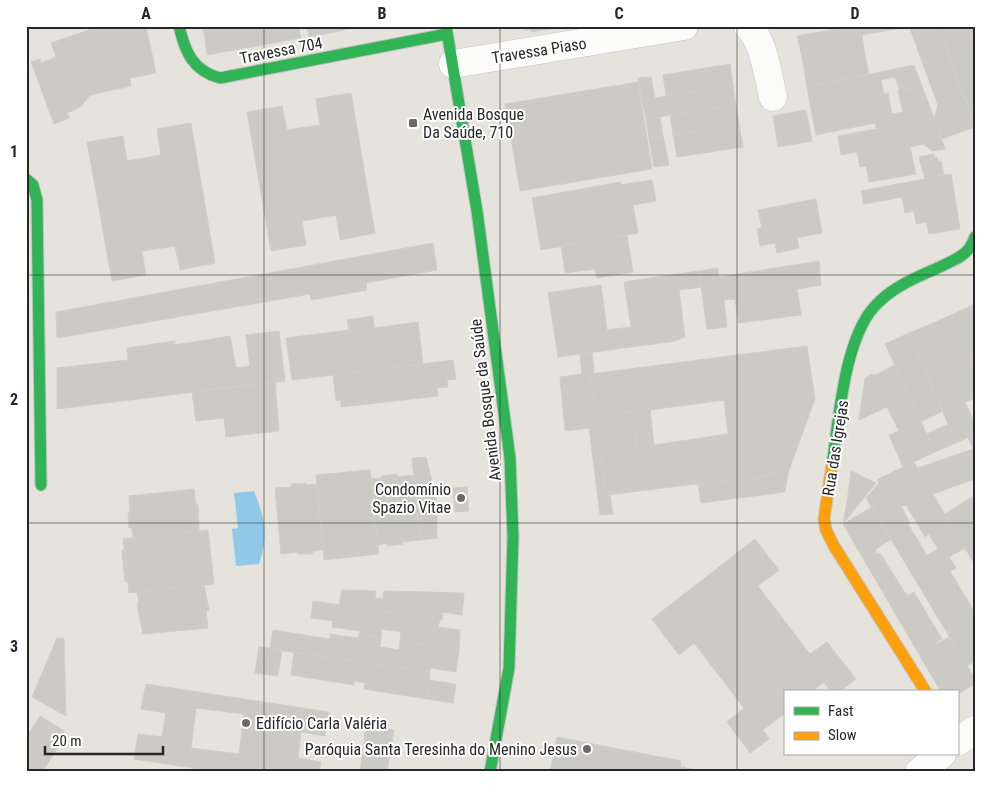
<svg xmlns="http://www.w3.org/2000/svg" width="1001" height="798" font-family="'Roboto Condensed',sans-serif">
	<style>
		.water { fill: #90c9e7 }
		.building { fill: #cccac5; stroke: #d1cec8; fill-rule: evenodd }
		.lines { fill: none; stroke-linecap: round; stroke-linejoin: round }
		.street-casing { stroke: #c3c2c2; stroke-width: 29 }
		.fast-casing { stroke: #c3c2c2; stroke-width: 13 }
		.slow-casing { stroke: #c3c2c2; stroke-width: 13 }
		.street { stroke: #fbfbfa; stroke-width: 28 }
		.fast { stroke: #30b455; stroke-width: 11 }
		.slow { stroke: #ff9f0a; stroke-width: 11 }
		.grid { fill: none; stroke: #272727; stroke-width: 1; stroke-opacity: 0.55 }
		.poi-dot { fill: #6a6966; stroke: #fff; stroke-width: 2 }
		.labels { text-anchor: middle; stroke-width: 4; stroke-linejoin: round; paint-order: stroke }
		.street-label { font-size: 16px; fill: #272727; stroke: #fff }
		.poi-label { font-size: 16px; fill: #272727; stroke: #fff; text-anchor: start }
		.neatline { fill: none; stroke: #272727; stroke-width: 2 }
		.grid-label { font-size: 16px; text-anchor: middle; font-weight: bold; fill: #272727 }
	</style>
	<rect width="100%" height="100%" fill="#e6e3dc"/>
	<path class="water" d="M254,491c11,28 15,44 5,73l-23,2 -4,-37 6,-1 -4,-35z"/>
	<path class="building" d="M100,26h16l1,2 6,-2h23l4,19 -111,38 -8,-21 9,-3 1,4 15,-6 -5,-14z
		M203,26h33l-32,6z
		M236,26h62l3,12 -94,17 -3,-23z
		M307,26h57l-55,11z
		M524,26h43l-36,6v-2h-6z
		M853,26h47l1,2 -39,7 2,14 -61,12 -6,-25z
		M909,26h29l37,101 -33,12 -8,-21 4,-13z
		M938,26h29l8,20v78z
		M967,26h8v20z
		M150,45l6,28 -26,5 1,8 -41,9 -10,12 -13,6 3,5 -16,6 -15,-41z
		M864,49l5,26 -62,12 -4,-26z
		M730,64l3,21 -67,11 -3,-21z
		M914,65l8,21 -22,5 -5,-14 -14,3 3,14 -73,15 -4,-22z
		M651,77l4,21 -13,2 -4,-22z
		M638,82l14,87 -132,22 -15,-87z
		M733,85l3,20 -90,14 -4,-19z
		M922,86l12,32 -58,11 -1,-6 -59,12 -5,-26 77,-16 4,21 11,-2 -5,-21z
		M351,93l24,140 -35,7 -4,-25 -34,6 4,24 -35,6 -24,-139 35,-6 5,24 33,-5 -4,-26z
		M736,105l3,19 -66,11 -3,-20z
		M806,110l6,31 -34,6 -5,-31z
		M660,117l3,19 -14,3 -3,-20z
		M934,118l11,31 -13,2 -9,-7 -13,3 6,27 -47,8 -3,-16 -6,1 -3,-15 -16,3 -3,-19z
		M191,123l24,140 -35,7 -5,-24 -33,5 4,24 -34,6 -25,-139 36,-6 4,25 34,-6 -4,-26z
		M739,124l4,23 -66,10 -4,-22z
		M663,136l6,29 -15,2 -5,-28z
		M934,154v4l3,-1 1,4h3l3,14 -19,4 -6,-22z
		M951,174l9,55 -31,5 -3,-12 -10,2 -2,-13 -9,2 -3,-16 -38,7 -3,-13z
		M652,180l4,21 -23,4 5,28 -97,17 -9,-52 88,-16 1,3z
		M816,199l6,34 -25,5 2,10 -22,5 -2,-10 -15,3 -3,-17 5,-1 -4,-18z
		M627,235l6,37 -36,6 -2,-9 -30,4 -4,-27z
		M433,243l4,27 -71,13 1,7 -56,10 -1,-6 -253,44 -1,-26z
		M819,261l2,24 -24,4 4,26 -62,8 -4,-24 -11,1 3,27 -20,2 -8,-58 19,-3 1,9z
		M699,271l2,16 -22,3 -2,-16z
		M677,274l8,63 -10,4 -117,16 -10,-64 53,-8 6,45 24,-3 -7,-45z
		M975,304v64l-24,-53z
		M951,315l24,53v30l-10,4 -34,-78z
		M373,316l1,12 44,-6 5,42 -131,16 -6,-42 63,-8 -2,-10z
		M931,324l44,101v9l-19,9 -47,-110z
		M279,331l6,50 -228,28v-41l71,-8 -1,-12 48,-7v4l55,-9 6,32 14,-2 -4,-31z
		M909,333l34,78 -22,11 -36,-78z
		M807,346l8,53 -27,74 -182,22 -6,-43 37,-4 -4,-37 -38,5 -5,-42zM724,400l4,34 -74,11 -4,-35z
		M592,352l2,21 -4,1 5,42 38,-5 4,37 -37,4 6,43h4l3,19 -13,1 -11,-87 -24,3 -5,-54 22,-3 -2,-20z
		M453,360l3,19 -9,1 1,7 -11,1 1,8 -97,11v-7l-5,1 -3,-26z
		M895,365l40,87 -32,15 -14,-32 10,-4 -12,-24 -28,13 6,-42 7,-4 1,2z
		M275,382l4,49 -53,6 -2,-19 -28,3 -4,-29z
		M948,424l8,19 -21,9 -8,-18z
		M975,434v45l-42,15 -15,-26 55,-19 -5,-12z
		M426,457l11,45v36l-17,2 -8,-82z
		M914,462l51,86 -16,9 7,11 -6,3 25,42v48l-8,5 -101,-168 13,-15 -2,-2 3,-3zM906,505l19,32 4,-3 9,15 -11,6 -19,-31 2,-1 -9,-17z
		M370,470l9,84 -55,6 -8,-85z
		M851,471l25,12 -33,41 5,-29z
		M788,473l-3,19 -84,11 -3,-19z
		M397,474v3l17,-2 6,65 -18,2 1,2 -15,2 -1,-3 -9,2 -7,-66 11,-1 -1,-2z
		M306,483v2l11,-1 6,66 -11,1 1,3h-15l-1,-2 -16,2 -6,-66 16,-1v-3z
		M467,487l2,24 -14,1 -2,-24z
		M194,489l2,16h2l1,26 -66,7 -1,-10h-3l-1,-15 2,-1 -1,-16z
		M972,497l3,4v64l-30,-51z
		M872,507l19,32 -16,11 2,4 3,-1 27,43 7,-4 28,47 -7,4 2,1 12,-7 26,42v5l-18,11v-3h-16l-98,-168z
		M208,530l6,54 -85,9 -6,-54z
		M755,539l24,31 -21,16 52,68 17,-12 29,37 -17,13h-8l-7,-10 -12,10h-27v21l-22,17 6,9 -19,14 -23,-31 17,-14 -50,-65 -15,12 -27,-36z
		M122,550h3l3,31 -3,1z
		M204,585l5,25 -3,1 2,17 -65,6 -6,-30 2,-1 -2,-11z
		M342,590l34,1 -1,7 8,1 1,-8 80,2 -2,22 -19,-3 -1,8h-2l-101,-15z
		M313,601l127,19 -2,7 22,3 -1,20 -59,-9 1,-9 -19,-3 -1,8 -22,-2 1,-4 -28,-4 1,-6 -22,-3z
		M273,630l57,9v-5l28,4 1,-3 22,2 -1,10 19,3 1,-9 59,9 -3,22 -25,-4 -1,4 -160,-23z
		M57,638h7l2,78 -34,-19z
		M259,647l23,3 -4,26 -23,-3z
		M294,652l136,20 -3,27 -63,-10 1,-6 -11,-2v4l-63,-10z
		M429,680l27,4 -3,19 -26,-4z
		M146,684l183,28 -4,24 -24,-4 -3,26 23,4 -1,10h-101l-85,-13 4,-25 24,3 4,-24 -25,-4z
		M196,708l48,6 -5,40 -48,-6z
		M40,716l24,15v7l-22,34h-16v-34z
		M366,726l28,4 -7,42h-27z
		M557,737l124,24 -1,5 11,3v3h-141z"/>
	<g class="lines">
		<defs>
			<path id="street" d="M748,26c16,15 20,50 25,71
				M453,64l231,-38
				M957,742l18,-12
				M919,772l23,-18"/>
			<path id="fast" d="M179,26c6,26 14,45 41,52l227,-44
				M446,26l31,185 33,247 3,79 -4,131 -19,104
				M26,179l7,6 4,15 4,285
				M832,465c7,-45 12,-132 47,-163 17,-17 41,-26 63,-36 9,-5 22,-9 28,-19 2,-3 4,-7 5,-10"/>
			<path id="slow" d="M832,465l-8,54 2,11 8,16 92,146"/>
		</defs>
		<use href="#street" class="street-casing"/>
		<use href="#fast" class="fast-casing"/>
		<use href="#slow" class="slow-casing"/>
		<use href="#street" class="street"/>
		<use href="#fast" class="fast"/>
		<use href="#slow" class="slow"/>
	</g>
	<path class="grid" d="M264,26v746M500,26v746M737,26v746M26,275h949M26,523h949"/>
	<g class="poi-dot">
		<rect x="408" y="118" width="10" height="10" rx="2.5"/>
		<circle cx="461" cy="498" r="5"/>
		<circle cx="246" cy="723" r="5"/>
		<circle cx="587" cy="749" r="5"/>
	</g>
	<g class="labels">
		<g class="street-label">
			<text transform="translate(281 50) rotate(-11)" y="6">Travessa 704</text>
			<text transform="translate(539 50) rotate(-9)" y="6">Travessa Piaso</text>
			<text transform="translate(485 400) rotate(-97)" y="6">Avenida Bosque da Saúde</text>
			<text transform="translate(835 448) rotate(-81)" y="6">Rua das Igrejas</text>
		</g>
		<g class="poi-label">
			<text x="423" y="120">Avenida Bosque<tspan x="423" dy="18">Da Saúde, 710</tspan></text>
			<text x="451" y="495" text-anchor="end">Condomínio<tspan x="451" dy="18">Spazio Vitae</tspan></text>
			<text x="256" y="729">Edifício Carla Valéria</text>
			<text x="577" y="755" text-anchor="end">Paróquia Santa Teresinha do Menino Jesus</text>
		</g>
	</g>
	<rect width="1001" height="798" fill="none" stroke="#ffffff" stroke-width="55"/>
	<rect x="784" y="690" width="175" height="65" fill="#ffffff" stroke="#a9a9a9"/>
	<rect x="794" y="707" width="25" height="8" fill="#30b455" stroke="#a9a9a9"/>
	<text x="828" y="716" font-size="15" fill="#272727">Fast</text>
	<rect x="794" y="732" width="25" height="8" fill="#ff9f0a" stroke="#a9a9a9"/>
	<text x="828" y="740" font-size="15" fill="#272727">Slow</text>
	<path d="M45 746v8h118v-8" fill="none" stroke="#272727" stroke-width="2.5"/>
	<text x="52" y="746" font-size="15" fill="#272727" stroke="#ffffff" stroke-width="4" paint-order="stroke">20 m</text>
	<rect x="28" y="28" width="946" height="742" class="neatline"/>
	<g class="grid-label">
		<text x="146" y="19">A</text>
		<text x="382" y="19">B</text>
		<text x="619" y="19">C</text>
		<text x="855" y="19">D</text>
		<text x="14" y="157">1</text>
		<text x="14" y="405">2</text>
		<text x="14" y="652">3</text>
	</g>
</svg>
